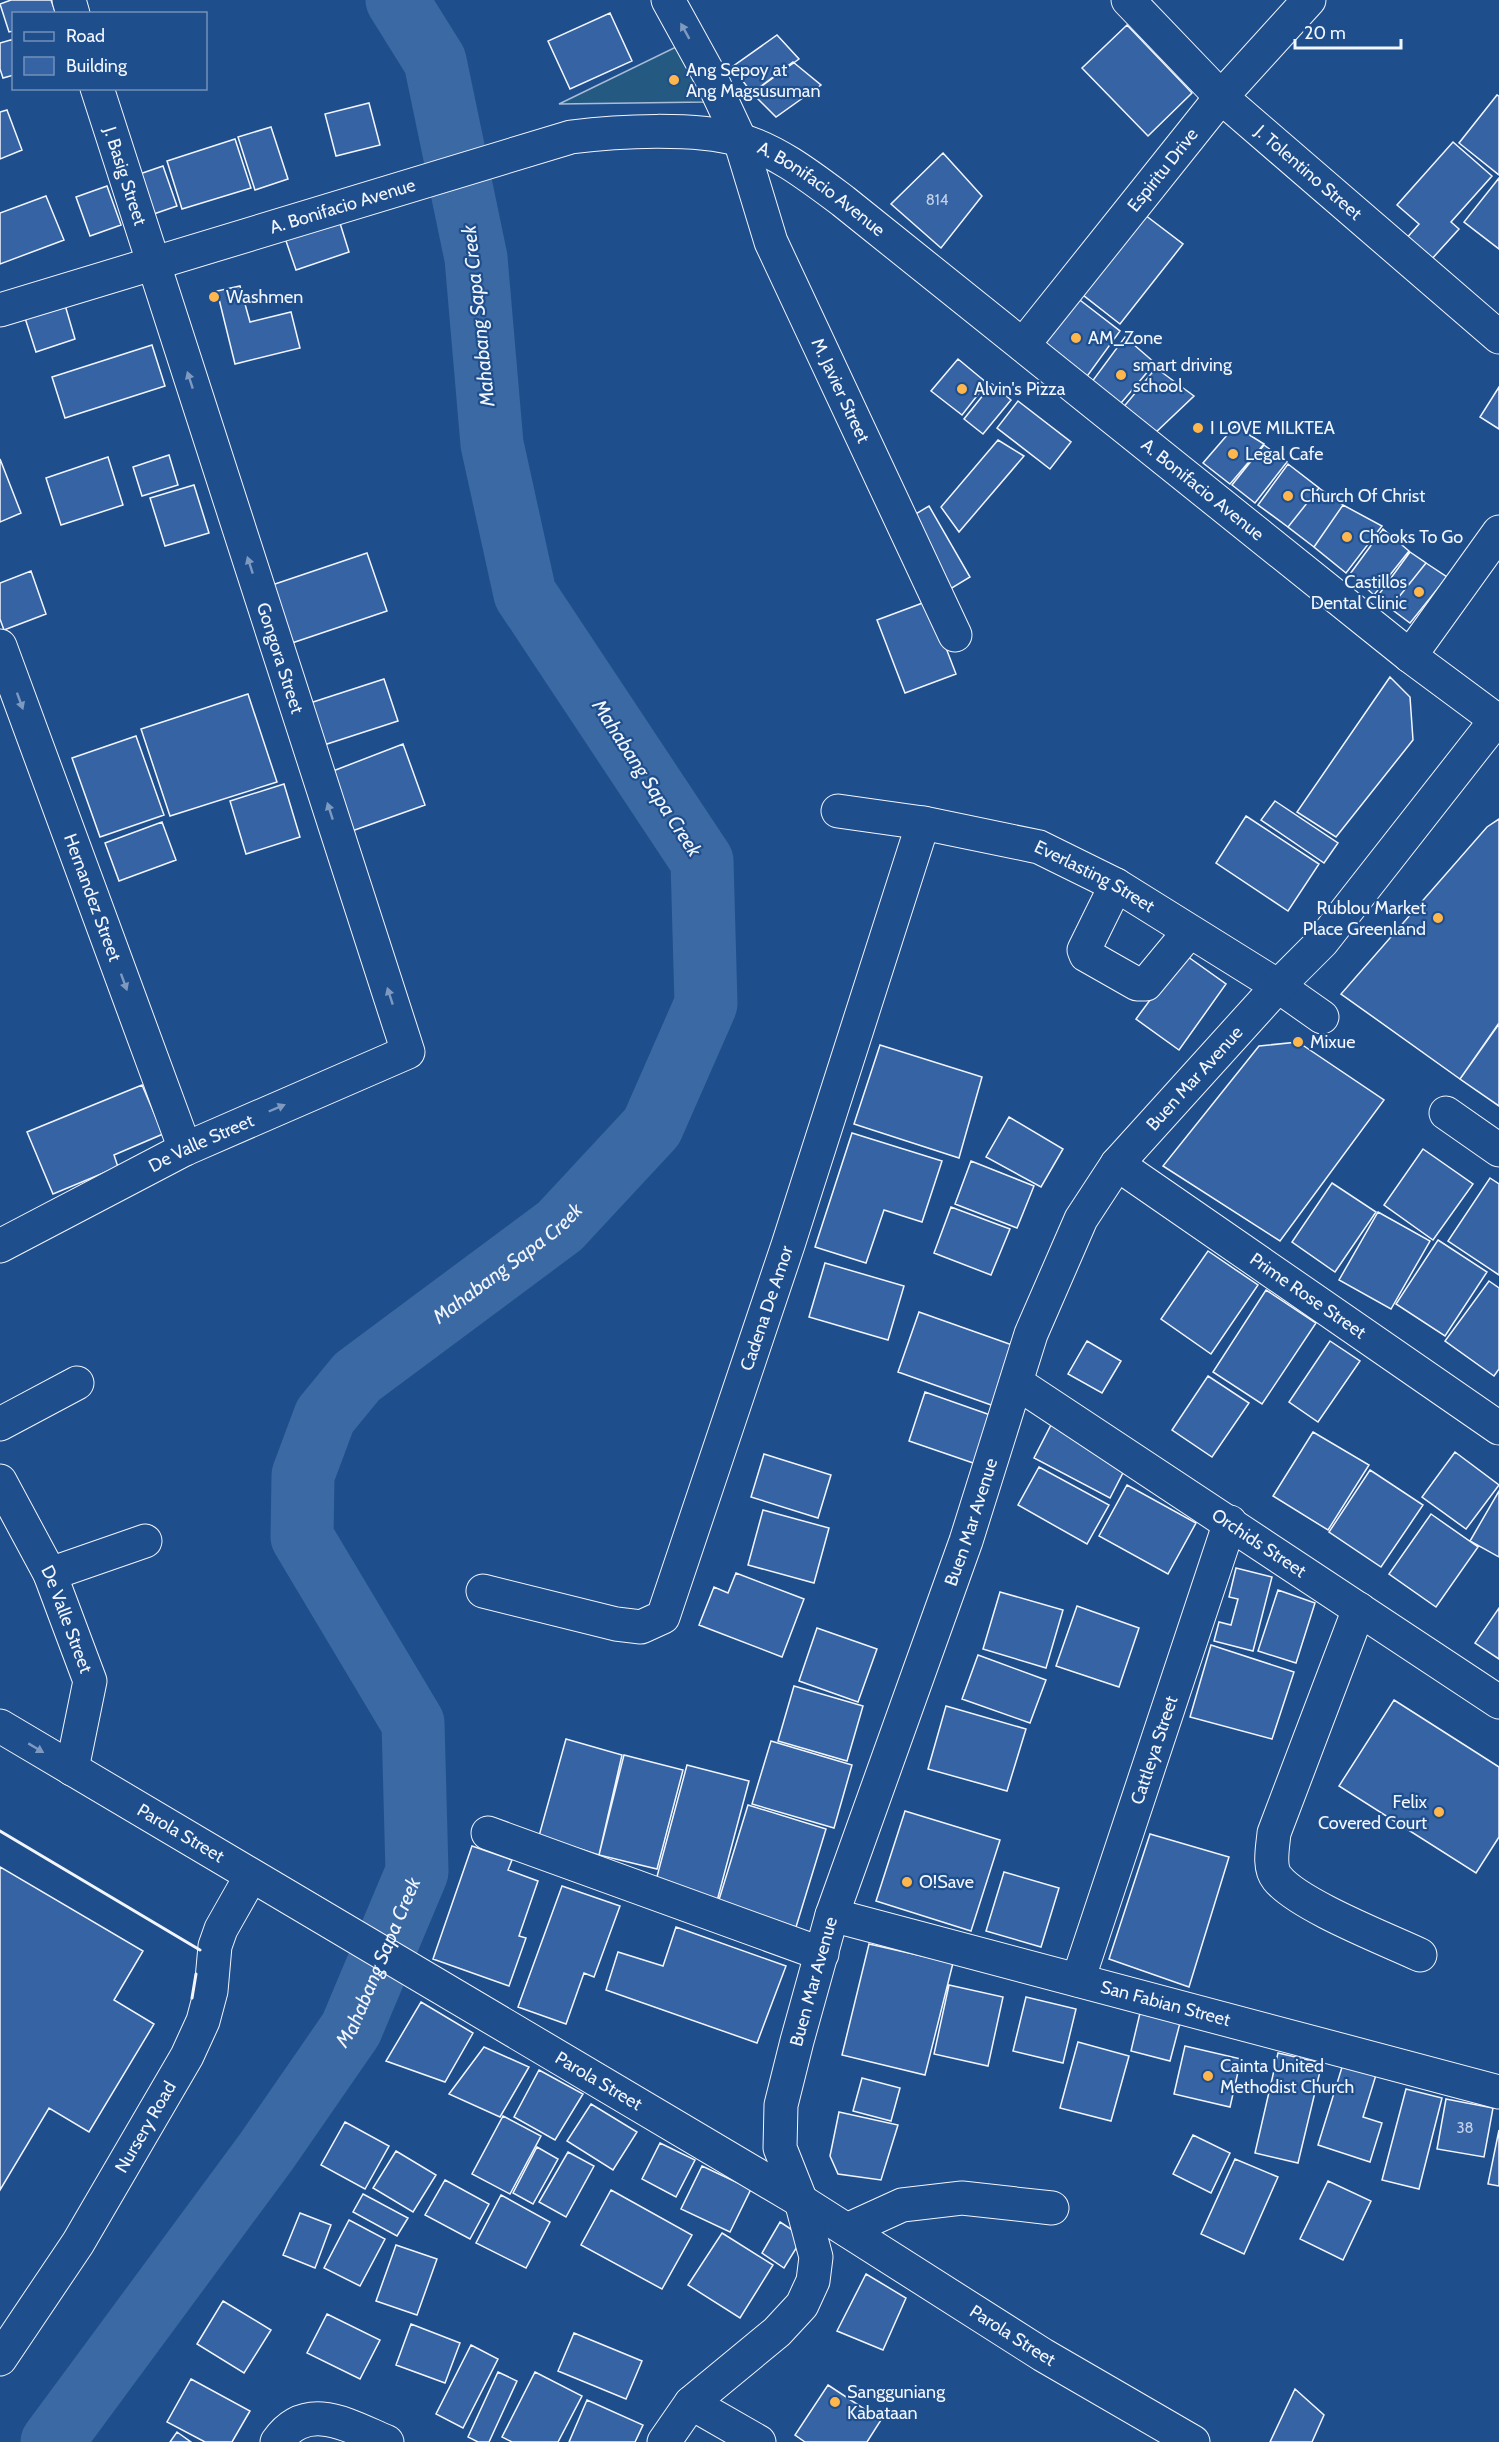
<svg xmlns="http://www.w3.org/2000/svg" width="1499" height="2442" font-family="Cabin,sans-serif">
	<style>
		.green { fill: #245a82; stroke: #a8bbd7; stroke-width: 1.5 }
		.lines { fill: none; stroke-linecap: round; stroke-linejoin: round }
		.river { stroke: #3b69a3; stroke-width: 63 }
		.building { fill: #3563a3; stroke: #f2f6ff; stroke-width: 1.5 }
		.minor-casing { stroke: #f2f6ff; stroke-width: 35 }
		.major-casing { stroke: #f2f6ff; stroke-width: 35 }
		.minor { stroke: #1f4e8c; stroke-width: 33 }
		.major { stroke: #1f4e8c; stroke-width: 33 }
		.wall { stroke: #f2f6ff; stroke-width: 3 }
		.oneway { fill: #7e9ac0 }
		.poi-dot { fill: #ffb74d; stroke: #1f4e8c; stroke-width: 2 }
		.labels { text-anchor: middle; stroke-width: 4.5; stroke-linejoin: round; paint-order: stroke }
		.number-label { font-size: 15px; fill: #c3d1e8 }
		.poi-label { font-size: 18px; fill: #f2f6ff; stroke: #1f4e8c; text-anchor: start }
		.street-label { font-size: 18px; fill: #f2f6ff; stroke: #1f4e8c }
		.water-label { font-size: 20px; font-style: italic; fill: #f2f6ff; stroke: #1f4e8c }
	</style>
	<rect width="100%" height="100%" fill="#1f4e8c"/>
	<path class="green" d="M676,47l29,55 -146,2z"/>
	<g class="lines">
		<path class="river" id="s1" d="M52,2442l214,-290 85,-123 66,-157 -4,-149 -111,-186 1,-62 22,-59 32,-39 203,-151 92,-99 54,-123 -4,-143 -177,-267 -33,-150 -16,-186 -41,-197 -38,-61"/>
	</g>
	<path class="building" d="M11,0h40l5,14h-42v17l-5,1 -9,-28z
		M610,13l22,48 -62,28 -22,-48z
		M1127,25l65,68 -44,43 -66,-68z
		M777,35l22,24 -47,34 -20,-26z
		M14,39v36l-11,3 -3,-9v-26z
		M793,62l28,23 -45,32 -24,-24z
		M1497,95l2,1v79l-40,-32z
		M369,103l11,42 -44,11 -11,-42z
		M7,110l15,40 -22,9v-47z
		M271,127l17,52 -33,11 -17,-53z
		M235,139l16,49 -69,21 -15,-48z
		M1453,142l39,34 -41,46 8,7 -29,32 -25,-21 14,-16 -22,-19z
		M943,153l39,43 -41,52 -50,-44z
		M163,166l14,40 -35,12 -14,-40z
		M1499,178v71l-35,-27z
		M107,186l14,39 -31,11 -14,-39z
		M46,196l18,44 -64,24v-51z
		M1145,215l38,29 -63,80 -37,-29z
		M339,220l10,32 -53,18 -11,-32z
		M240,286l10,36 41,-10 9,36 -65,16 -18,-73z
		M1072,294l48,37 -40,55 -49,-41z
		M65,305l10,34 -39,13 -11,-34z
		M1125,337l30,26 -39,46 -28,-22z
		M152,345l13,41 -100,32 -13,-41z
		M958,359l29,24 -25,32 -31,-24z
		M1156,368l38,28 -40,38 -33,-24z
		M992,384l19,16 -28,34 -19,-15z
		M1499,387v42l-19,-12z
		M1018,401l53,41 -21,27 -53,-41z
		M1235,426l29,18 -34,40 -27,-21z
		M998,440l26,16 -65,76 -18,-25z
		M1264,445l23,17 -32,41 -23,-18z
		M169,455l9,30 -36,11 -9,-29z
		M108,457l15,48 -62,20 -15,-47z
		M0,459l21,54 -21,9z
		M1288,464l31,24 -31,39 -30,-22z
		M194,485l15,48 -44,13 -15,-48z
		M1319,488l24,17 -29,42 -26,-20z
		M1343,505l39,21 -36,47 -32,-26z
		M929,506l41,71 -28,17 -33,-76z
		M1383,529l26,22 -35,44 -24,-21z
		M1410,552l16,11 -36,45 -13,-11z
		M367,553l20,58 -95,32 -20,-58z
		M1426,563l21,14 -37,46 -20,-15z
		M31,571l15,43 -42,16 -4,-11v-36z
		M928,601l28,73 -51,19 -28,-73z
		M1390,677l20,20 3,43 -77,97 -39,-25z
		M384,679l14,42 -74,24 -14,-42z
		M248,694l29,88 -107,34 -29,-87z
		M136,736l28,79 -64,22 -28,-79z
		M403,744l22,61 -73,26 -19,-60z
		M284,784l16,53 -54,17 -16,-53z
		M1275,801l63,42 -14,20 -63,-43z
		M1246,816l73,48 -31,47 -72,-48z
		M1499,819v204l-39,56 -119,-85 146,-167z
		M162,822l14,38 -57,21 -14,-38z
		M1184,954l42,30 -47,66 -43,-31z
		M1499,1024v82l-39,-27z
		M1298,1042l86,58 -104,141 -117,-75 96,-120z
		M880,1045l102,32 -23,81 -105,-34z
		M142,1085l21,49 -49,21 4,12 -65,27 -26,-62z
		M1009,1117l54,32 -22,38 -55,-30z
		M852,1133l90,28 -20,61 -38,-12 -18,53 -51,-16z
		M1423,1149l50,35 -40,56 -49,-35z
		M971,1161l63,25 -17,42 -62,-24z
		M1490,1178l9,6v91l-51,-34z
		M1332,1183l44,29 -41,60 -43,-30z
		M951,1207l59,22 -19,46 -57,-22z
		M1378,1212l52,29 -39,68 -52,-29z
		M1438,1240l49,32 -42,64 -49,-32z
		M1208,1251l50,34 -47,69 -50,-35z
		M825,1263l79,23 -16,54 -79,-23z
		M1489,1281l10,7v81l-5,7 -49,-35z
		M1266,1290l50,33 -54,81 -49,-32z
		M919,1312l96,34 -21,60 -96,-34z
		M1087,1341l34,20 -19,32 -34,-19z
		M1330,1341l30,20 -42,61 -29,-20z
		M1208,1376l41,27 -37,54 -40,-27z
		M925,1392l71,25 -17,48 -70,-24z
		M1052,1423l76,40 -18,35 -76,-40z
		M1313,1432l56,33 -41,65 -55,-34z
		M1455,1452l44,33 -33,44 -44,-32z
		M764,1454l67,21 -13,43 -67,-21z
		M1039,1467l70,38 -22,39 -69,-39z
		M1370,1470l53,35 -42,62 -52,-35z
		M1127,1485l69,38 -28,51 -69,-38z
		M1499,1491v66l-29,-16z
		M763,1510l66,18 -15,55 -66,-18z
		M1431,1514l47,33 -42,60 -47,-33z
		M1236,1568l36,9 -19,74 -39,-10 5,-19 12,3 7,-26 -9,-2z
		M736,1573l68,26 -22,58 -83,-32 15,-38 14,6z
		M1278,1590l37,13 -19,60 -38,-12z
		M1000,1592l63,18 -17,58 -63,-19z
		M1077,1606l62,22 -20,59 -63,-21z
		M1499,1608v51l-24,-16z
		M817,1628l60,21 -19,53 -59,-21z
		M1211,1645l83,27 -22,67 -82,-22z
		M978,1655l68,25 -16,43 -68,-24z
		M794,1686l69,20 -16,55 -69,-20z
		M1394,1700l105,67v70l-23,36 -137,-87z
		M946,1706l80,23 -19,62 -79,-22z
		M566,1739l56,16 -23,100 -60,-19z
		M771,1741l81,24 -18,63 -82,-24z
		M624,1755l59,15 -26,99 -58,-14z
		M687,1765l62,16 -32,120 -62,-17z
		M748,1805l78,24 -30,98 -78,-24z
		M905,1811l95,29 -29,91 -95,-30z
		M1150,1834l79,23 -40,130 -80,-28z
		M472,1846l40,14 -4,10 30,11 -19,55 7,2 -17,48 -76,-27z
		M0,1867l143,84 -29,49 40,24 -65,108 -40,-24 -49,82z
		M1004,1872l55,16 -18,59 -55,-16z
		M562,1886l58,20 -26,71 -10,-4 -18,51 -48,-17z
		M676,1927l110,39 -29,77 -151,-53 12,-38 45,14z
		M869,1944l84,19 -28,112 -83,-20z
		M949,1985l54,12 -15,69 -54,-12z
		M1026,1997l50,12 -13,54 -50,-12z
		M421,2002l52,31 -28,49 -59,-21z
		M1140,2013l40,10 -10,38 -39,-10z
		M1078,2042l51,14 -18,65 -51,-13z
		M1185,2046l56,13 -11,48 -56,-13z
		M484,2047l45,20 -29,50 -51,-23z
		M1278,2053l44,10 -24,100 -43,-10z
		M1343,2064l33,11 -13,42 19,6 -12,39 -52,-17z
		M539,2070l44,24 -28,46 -41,-23z
		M862,2078l38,10 -9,33 -38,-10z
		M1406,2089l36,9 -23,91 -37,-9z
		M1446,2099l47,9 -9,49 -47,-8z
		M591,2104l46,28 -24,38 -46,-29z
		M839,2112l59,13 -17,55 -43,-6 -8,-18z
		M503,2116l38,20 -31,58 -38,-20z
		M345,2122l44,24 -24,43 -44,-24z
		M1499,2130v56l-11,-2z
		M1193,2135l37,18 -19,40 -38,-19z
		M660,2143l35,17 -19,37 -34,-18z
		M537,2147l21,12 -25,45 -20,-11z
		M396,2151l40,24 -23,37 -40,-24z
		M568,2152l26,14 -28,51 -27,-15z
		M1235,2159l43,18 -34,77 -43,-20z
		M702,2166l49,23 -21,43 -49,-23z
		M445,2180l44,24 -19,35 -45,-24z
		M1328,2181l43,20 -28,59 -43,-21z
		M611,2190l81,45 -30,54 -81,-44z
		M363,2194l45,24 -11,18 -44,-24z
		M501,2195l49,27 -24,46 -50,-25z
		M300,2213l31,12 -16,43 -32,-13z
		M349,2220l36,19 -25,47 -36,-18z
		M780,2222l23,15 -19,31 -22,-15z
		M722,2233l51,32 -33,53 -52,-33z
		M396,2245l41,14 -20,56 -41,-14z
		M866,2274l40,24 -23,52 -46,-19z
		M223,2301l48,29 -27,43 -47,-29z
		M327,2314l53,26 -20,39 -53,-26z
		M411,2324l49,19 -15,40 -49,-18z
		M574,2333l68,28 -16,38 -68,-28z
		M471,2345l27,14 -35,69 -27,-14z
		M498,2372l19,9 -28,61h-11l-10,-5z
		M535,2372l47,24 -24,46h-46l-10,-5z
		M191,2379l59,32 -18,31h-27l-38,-20z
		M828,2385l53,35 -14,22h-62l-10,-7z
		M1295,2389l29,26 -12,27h-42z
		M587,2400l56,25 -8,17h-66z
		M177,2432l14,10h-21z"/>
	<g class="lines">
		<defs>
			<g id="minor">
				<path d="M69,0l4,14"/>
				<path id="s2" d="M668,0l43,78 29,62 31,102 184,393"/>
				<path id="s3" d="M1128,0l93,97 278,240"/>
				<path id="s4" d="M1023,345l198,-248 88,-97"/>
				<path id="s5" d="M0,646l185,503"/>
				<path d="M1410,656l89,-124"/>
				<path id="s6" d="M838,811l85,12 116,24 77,38 162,101 44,31"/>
				<path d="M1116,885l-32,65 2,5 51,29h9l43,-52"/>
				<path d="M1446,1113l53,37"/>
				<path id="s7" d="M1117,1164l382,264"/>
				<path id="s8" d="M0,1246l185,-97 223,-97 -311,-964"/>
				<path id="s9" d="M1017,1383l482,319"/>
				<path d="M0,1424l77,-41"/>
				<path id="s10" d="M0,1481l50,93 40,107 -18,88"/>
				<path d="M50,1574l95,-33"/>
				<path id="s11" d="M483,1591l133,33 25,3 22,-10 125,-372 135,-422"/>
				<path d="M1359,1609l-85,224c-1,13 -6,34 3,45 21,27 109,61 143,77"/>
				<path id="s12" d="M0,1726l801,475 242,154 150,87"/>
				<path d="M488,1833l334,121"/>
				<path id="s13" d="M832,1915l667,177"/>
				<path id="s14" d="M1078,1980l152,-458"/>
				<path d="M847,2230l55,-25 60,-7 90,10"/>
				<path id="s15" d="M0,2359l78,-116 109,-187 16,-35 8,-30 4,-45 6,-17 30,-53"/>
				<path d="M691,2403l68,39"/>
				<path d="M277,2442c30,-43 72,-16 110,0"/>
				<path id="s16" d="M664,2442l27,-39 86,-71 25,-27 11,-24 3,-24 -15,-56 -21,-53 1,-43 16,-64 35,-126 134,-374 65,-207 50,-115 36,-55 161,-178 44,-44 174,-222"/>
			</g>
			<g id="major">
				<path id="s17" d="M0,310l571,-173c47,-6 124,-10 169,3 38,11 72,38 103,61l567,455 89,66"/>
			</g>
		</defs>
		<use href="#minor" class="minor-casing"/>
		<use href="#major" class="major-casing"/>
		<use href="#minor" class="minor"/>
		<use href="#major" class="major"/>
		<path class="wall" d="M0,1831l200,119
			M192,1998l4,-24"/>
	</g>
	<defs><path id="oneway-solid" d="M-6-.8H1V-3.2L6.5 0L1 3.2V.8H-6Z" transform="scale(1.5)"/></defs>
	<g class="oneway">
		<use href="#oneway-solid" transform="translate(685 31) rotate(-119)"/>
		<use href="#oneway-solid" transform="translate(190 380) rotate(-108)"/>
		<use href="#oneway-solid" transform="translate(250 565) rotate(-108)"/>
		<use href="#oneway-solid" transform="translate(20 701) rotate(70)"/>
		<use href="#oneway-solid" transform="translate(330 811) rotate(-108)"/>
		<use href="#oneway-solid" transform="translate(124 982) rotate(70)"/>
		<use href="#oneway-solid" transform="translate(390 996) rotate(-108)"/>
		<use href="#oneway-solid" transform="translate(277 1108) rotate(-23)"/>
		<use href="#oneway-solid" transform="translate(36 1748) rotate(31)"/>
	</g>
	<g class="poi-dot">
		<circle cx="674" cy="80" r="6"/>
		<circle cx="214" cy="297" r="6"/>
		<circle cx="1076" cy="338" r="6"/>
		<circle cx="1121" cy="375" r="6"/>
		<circle cx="962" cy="389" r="6"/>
		<circle cx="1198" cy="428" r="6"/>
		<circle cx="1233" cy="454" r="6"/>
		<circle cx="1288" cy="496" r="6"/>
		<circle cx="1347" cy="537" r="6"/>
		<circle cx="1419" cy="592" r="6"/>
		<circle cx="1438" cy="918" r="6"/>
		<circle cx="1298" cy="1042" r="6"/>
		<circle cx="1439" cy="1812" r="6"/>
		<circle cx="907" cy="1882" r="6"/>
		<circle cx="1208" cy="2076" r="6"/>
		<circle cx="835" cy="2402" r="6"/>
	</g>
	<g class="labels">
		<g class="number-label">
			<text x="937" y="205">814</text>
			<text x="1465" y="2133">38</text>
		</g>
		<g class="poi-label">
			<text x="686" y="76">Ang Sepoy at<tspan x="686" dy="21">Ang Magsusuman</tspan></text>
			<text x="226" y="303">Washmen</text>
			<text x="1088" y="344">AM_Zone</text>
			<text x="1133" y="371">smart driving<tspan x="1133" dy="21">school</tspan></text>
			<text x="974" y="395">Alvin's Pizza</text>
			<text x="1210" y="434">I LOVE MILKTEA</text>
			<text x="1245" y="460">Legal Cafe</text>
			<text x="1300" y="502">Church Of Christ</text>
			<text x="1359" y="543">Chooks To Go</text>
			<text x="1407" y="588" text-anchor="end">Castillos<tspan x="1407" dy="21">Dental Clinic</tspan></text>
			<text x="1426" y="914" text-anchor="end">Rublou Market<tspan x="1426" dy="21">Place Greenland</tspan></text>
			<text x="1310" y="1048">Mixue</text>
			<text x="1427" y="1808" text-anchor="end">Felix<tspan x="1427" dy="21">Covered Court</tspan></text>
			<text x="919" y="1888">O!Save</text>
			<text x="1220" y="2072">Cainta United<tspan x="1220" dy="21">Methodist Church</tspan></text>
			<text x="847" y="2398">Sangguniang<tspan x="847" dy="21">Kabataan</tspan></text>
		</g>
		<g class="street-label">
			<text dy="6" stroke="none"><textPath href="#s4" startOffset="224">Espiritu Drive</textPath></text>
			<text dy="6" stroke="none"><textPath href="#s3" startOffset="250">J. Tolentino Street</textPath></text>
			<text transform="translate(125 176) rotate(72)" y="6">J. Basig Street</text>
			<text dy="6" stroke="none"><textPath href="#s17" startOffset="862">A. Bonifacio Avenue</textPath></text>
			<text dy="6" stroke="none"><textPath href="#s17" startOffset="358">A. Bonifacio Avenue</textPath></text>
			<text dy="6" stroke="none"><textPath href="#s2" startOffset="428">M. Javier Street</textPath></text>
			<text dy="6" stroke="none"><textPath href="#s17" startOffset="1348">A. Bonifacio Avenue</textPath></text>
			<text transform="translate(280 658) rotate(72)" y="6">Gongora Street</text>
			<text dy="6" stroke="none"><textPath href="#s6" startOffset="267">Everlasting Street</textPath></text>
			<text dy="6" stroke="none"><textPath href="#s5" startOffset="268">Hernandez Street</textPath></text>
			<text dy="6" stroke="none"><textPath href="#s16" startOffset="1522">Buen Mar Avenue</textPath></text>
			<text dy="6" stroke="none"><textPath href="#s8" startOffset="226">De Valle Street</textPath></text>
			<text dy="6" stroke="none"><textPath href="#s7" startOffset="232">Prime Rose Street</textPath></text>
			<text dy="6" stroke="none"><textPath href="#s11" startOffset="512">Cadena De Amor</textPath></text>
			<text dy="6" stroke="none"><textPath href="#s16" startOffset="1018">Buen Mar Avenue</textPath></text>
			<text dy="6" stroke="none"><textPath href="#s9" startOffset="290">Orchids Street</textPath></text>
			<text dy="6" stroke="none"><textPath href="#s10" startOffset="154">De Valle Street</textPath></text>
			<text dy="6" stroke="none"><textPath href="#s14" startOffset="242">Cattleya Street</textPath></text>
			<text dy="6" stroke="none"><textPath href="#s12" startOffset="210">Parola Street</textPath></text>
			<text dy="6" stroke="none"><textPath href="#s16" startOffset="532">Buen Mar Avenue</textPath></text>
			<text dy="6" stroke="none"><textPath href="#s13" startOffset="345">San Fabian Street</textPath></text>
			<text dy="6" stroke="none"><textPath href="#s12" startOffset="696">Parola Street</textPath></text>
			<text dy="6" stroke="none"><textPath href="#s15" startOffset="274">Nursery Road</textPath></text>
			<text dy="6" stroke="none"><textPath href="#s12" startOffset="1182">Parola Street</textPath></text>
		</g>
		<g class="water-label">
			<text transform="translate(478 316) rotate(-96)" y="7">Mahabang Sapa Creek</text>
			<text transform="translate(647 778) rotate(57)" y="7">Mahabang Sapa Creek</text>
			<text dy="7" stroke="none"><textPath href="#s1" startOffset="1410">Mahabang Sapa Creek</textPath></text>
			<text dy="7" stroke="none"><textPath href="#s1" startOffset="582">Mahabang Sapa Creek</textPath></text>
		</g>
	</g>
	<rect x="12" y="12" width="195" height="78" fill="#1f4e8c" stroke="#7391ba" stroke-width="1.5"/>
	<rect x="24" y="32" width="30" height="9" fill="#1f4e8c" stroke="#7391ba" stroke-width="1.5"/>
	<text x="66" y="42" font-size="18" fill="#f2f6ff">Road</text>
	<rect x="24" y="57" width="30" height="18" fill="#3563a3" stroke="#7391ba" stroke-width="1.5"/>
	<text x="66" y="72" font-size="18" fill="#f2f6ff">Building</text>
	<path d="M1295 39v9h106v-9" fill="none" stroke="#f2f6ff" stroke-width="3"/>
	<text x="1304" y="39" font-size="18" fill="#f2f6ff" stroke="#1f4e8c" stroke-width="4.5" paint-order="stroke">20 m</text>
</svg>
